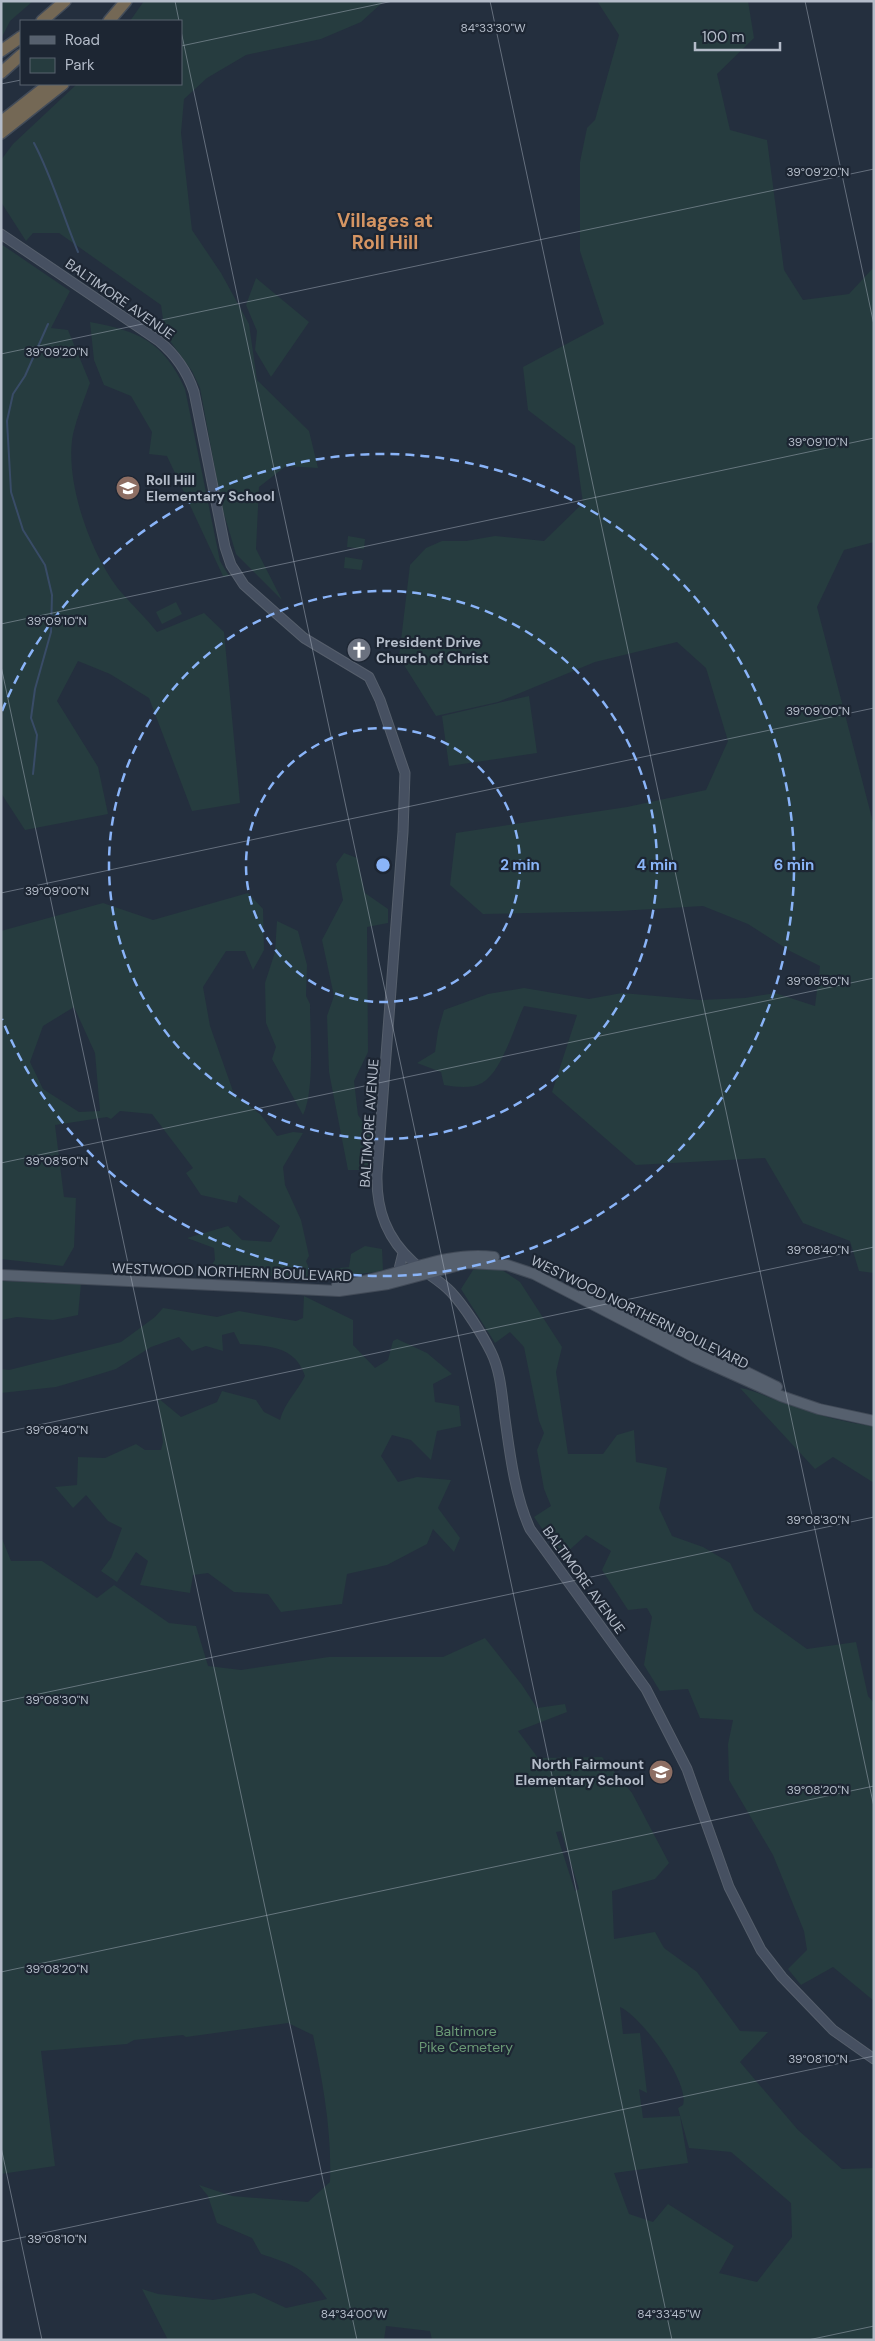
<svg xmlns="http://www.w3.org/2000/svg" width="875" height="2341" font-family="'DM Sans',sans-serif">
	<style>
		.green { fill: #263c3f; fill-rule: evenodd }
		.lines { fill: none; stroke-linecap: round; stroke-linejoin: round }
		.stream { stroke: #394c67; stroke-width: 2 }
		.secondary-casing { stroke: #565f6c; stroke-width: 11 }
		.primary-casing { stroke: #414a57; stroke-width: 12 }
		.highway-casing { stroke: #434c59; stroke-width: 14 }
		.secondary { stroke: #465061; stroke-width: 9 }
		.primary { stroke: #56606e; stroke-width: 10 }
		.highway { stroke: #746855; stroke-width: 11 }
		.ticks { fill: none; stroke: #b4bcc9; stroke-width: 1; stroke-opacity: 0.45 }
		.ring { fill: none; stroke: #8ab4f8; stroke-width: 2.5; stroke-dasharray: 9 6 }
		.labels { text-anchor: middle; stroke-width: 4.5; stroke-linejoin: round; paint-order: stroke }
		.street-label { font-size: 14px; fill: #b4bcc9; stroke: #1d2633 }
		.poi-label { font-size: 14px; font-weight: bold; fill: #b4bcc9; stroke: #1d2633; text-anchor: start }
		.park-label { font-size: 14px; fill: #6b9a76; stroke: #1d2633 }
		.district-label { font-size: 19px; font-weight: bold; fill: #d59563; stroke: #1d2633 }
		.ticks-label { font-size: 12px; text-anchor: middle; fill: #b4bcc9; stroke: #1d2633; stroke-width: 4.5; stroke-linejoin: round; paint-order: stroke }
		.centre { fill: #8ab4f8; stroke: #1d2633; stroke-width: 2.5 }
		.ring-label { font-size: 15px; text-anchor: middle; font-weight: bold; fill: #8ab4f8; stroke: #1d2633; stroke-width: 4.5; stroke-linejoin: round; paint-order: stroke }
	</style>
	<rect width="100%" height="100%" fill="#242f3e"/>
	<path class="green" d="M1,1h32l-23,20 -9,18z
		M144,1h240l-23,21 -40,17 -75,16 -39,23 -23,21 -3,34 11,97 29,43 28,51 8,56 52,51 9,37 -32,-2 -27,21 -3,62 26,51 -46,-46 -14,-47 -22,-119 -8,-17 -27,-37 -4,-29 -102,-72h-26l-7,8 -25,-39v-42l12,-16 64,-60h104v-63h-51z
		M597,1h151l6,37 -37,36 13,56 37,10 17,130 19,30 46,-6 25,-27v275l-30,8 -27,57 57,219v447l-15,-2 -9,-30 -47,-18 -38,-65 -129,7 -84,-73 25,-77 -53,-9c-10,21 -22,66 -42,77 -11,6 -25,4 -38,2l-3,-13 -24,-9 18,-11 3,-21 6,-21 44,-16 36,-6 65,11 33,-6 79,7 44,-2 30,-5 40,13 5,-40 -30,-15 -42,-27 -45,-18 -84,5 -136,3 -33,-29 6,-52 171,-26 79,-17 22,-49 -22,-73 -29,-26 -82,20 -97,40 -62,14 -37,-59 11,-92 16,-17 16,-7h24l29,-5 49,5 39,-38 -8,-57 -47,-36 -5,-43 81,-43 -24,-73v-89l7,-34 8,-8 24,-85z
		M1,244l69,47 -19,37 17,2 22,53c-6,17 -13,34 -17,51 -9,47 18,122 48,158 12,14 25,26 36,40l47,-19 20,19 16,171 -48,8 -43,-113 -39,-24 -32,-13 -21,40 41,66 10,47 -83,16 -24,-37z
		M256,278l53,44 -38,55 -16,-27 2,-19 -11,-26z
		M90,322c49,9 74,20 95,67l35,172 9,15h-6l-56,-120 -18,-2 3,-22 -21,-36 -27,-11 -10,-25z
		M348,536l17,3 -1,10 -17,-2z
		M345,557l18,3 -2,10 -17,-2z
		M176,602l6,12 -20,10 -6,-12z
		M529,696l8,57 -88,13 -7,-50z
		M344,853l13,5 8,35 23,16v14l-21,4 1,125 -14,29 4,34 13,19 -1,29 -8,7h-14l-19,-98 -2,-56 7,-20 -12,-56 21,-40 -7,-36z
		M248,893l15,16 1,41 -11,20 -8,-19h-19l-23,36 7,39 24,68 26,20 17,22 16,-4 10,1 -20,34 2,18 16,35 8,36 -3,5 4,10 39,-4 2,-13 14,-8 17,3 1,21 -7,2 -52,6 -104,-4 -9,-8 4,-6 -1,-12 -27,-10 41,-12 14,14 29,2 9,-16 -41,-31 -2,8 -36,-8 -15,-22 7,-5 -41,-54 -32,-3 -9,8 -4,-2 -52,8 9,72 12,1 -2,49 -11,19 -62,-7v-328l102,-28 50,17zM74,1007l21,46 5,58 -21,1 -36,-23 -13,-27 13,-36z
		M277,921l21,10 9,34 -1,31 4,8c0,29 5,86 -7,111l-31,-56 4,-12 -10,-24 -1,-40 10,-31z
		M496,1266l24,16 42,65 -6,25 12,82h35l14,-19 17,-5 2,32 31,6 -8,40 13,28 31,11 27,16 24,48 53,38 49,-7 12,54 6,7v298l-41,-34 -32,18 -13,-16 19,-19 -3,-19 -31,-76 -44,-75 -1,-36 5,-24 -33,-2 -12,-29 -28,2 -16,-26 8,-48 -5,-9 -19,2 -26,-40 9,-19 -25,-16 -22,20 -12,-12 -18,-26 17,-11 -7,-17 -7,-39 7,-17 -5,-12 -15,-74 -14,-15 -15,11 -34,-54 12,-19z
		M1,1281l80,3 -3,31 -25,5 -36,-3 -16,3z
		M304,1296l49,24v25l22,23 13,-8 5,-19 4,-2 30,14 25,21 -19,10 2,18 24,4 2,20 -24,5 -6,29 -20,-20 -19,-5 -11,21 17,26 19,-5 34,3 -13,28 22,30 -6,14 -21,-23 -6,15 -40,21 -40,9 -5,30 -61,8 -13,-18 -34,-2 -26,-19 -15,2 -3,18 -50,-8 8,-24 -12,-9 -19,30 -16,-11 10,-13 11,-30 -14,-7 -22,-26 -13,13 -18,-21 22,-2 1,-28 27,1 31,-14 9,6h16l2,-8 -5,-44 23,19 36,-15 5,-11 34,9 8,12 16,8c5,-18 17,-28 25,-44 -10,-31 -38,-30 -65,-32l-6,-12 -12,3 1,16 -17,-5 -14,5 -13,-14 -28,10 -35,22 -26,8 -34,10 -55,6v-24l8,1 112,-28 34,-25 8,-9 54,9 22,-6 57,10 7,-3z
		M740,1388c17,3 31,11 47,16 28,10 57,19 87,22v57l-41,-26 -18,12z
		M1,1536l10,25h31l55,37 17,-13 55,38 27,3 12,40 33,4 88,-13h114l42,-19 37,47 15,23 28,-4 2,8 -49,19 20,27 64,-1 30,36 37,70 -14,16 -43,12 2,48 41,-7 9,16 33,24 43,59 28,1 -28,30 58,68 44,39 32,-1v172h-442l-2,-9 -44,-5 -2,14h-216l-26,-51 16,5 55,6 41,-7 32,15 41,-9c-21,-30 -32,-34 -66,-45l-9,-16 -35,-15 -9,-27 -9,-11 33,11 76,6 22,-20c2,-49 -7,-99 -17,-147l-25,-12 -102,14 -3,-2 -49,5 -7,4 -86,7 14,115 -54,8zM561,1831l18,58 -4,2 -19,-59zM620,2007c21,9 70,75 63,98l-5,3 11,40 42,4 60,51 1,34 -35,45 -38,-9 15,-27 -66,-42 -15,18 -24,-8 -15,-41 74,-10 -8,-47 -37,2 -4,-29 8,4 -7,-60 -17,1z"/>
	<g class="lines">
		<path class="stream" d="M34,143c18,34 29,73 44,109
			M33,774l4,-39 -6,-17 4,-29 16,-57 1,-37 -7,-30 -22,-35 -12,-38 -4,-71 6,-27 12,-18 23,-52"/>
		<defs>
			<path id="secondary" d="M1,234l158,107c17,14 28,30 35,51l31,155 6,18 13,20 60,53 65,39 11,23 25,73 -2,59 -26,342c-1,35 9,64 36,88 12,11 27,18 38,30 14,15 31,42 40,60 10,20 11,45 14,67 5,36 10,77 25,110l116,160 41,80 42,118 32,63 21,27 51,53 41,29
				M398,1273l5,-20"/>
			<path id="primary" d="M1,1275l338,16 49,-7 79,-21 40,2 27,9 160,83 87,39 38,13 55,12
				M337,1285c53,-4 103,-35 157,-28
				M584,1292l193,95"/>
			<path id="highway" d="M42,21l23,-20
				M109,21l17,-20
				M1,51l20,-14
				M1,73l20,-18
				M1,122l48,-38
				M1,133l62,-49"/>
		</defs>
		<use href="#secondary" class="secondary-casing"/>
		<use href="#primary" class="primary-casing"/>
		<use href="#highway" class="highway-casing"/>
		<use href="#secondary" class="secondary"/>
		<use href="#primary" class="primary"/>
		<use href="#highway" class="highway"/>
	</g>
	<path class="ticks" d="M175,1l4,20M490,1l384,1806M805,1l69,324M181,31l491,2309M181,46l212,-45M1,84l20,-4M1,354l873,-185M1,624l873,-186M1,666l356,1674M1,893l873,-185M1,1163l873,-185M1,1433l873,-186M1,1702l873,-185M1,1972l873,-186M1,2147l41,193M1,2242l873,-186M808,2340l66,-14"/>
	<g class="ring">
		<circle cx="383" cy="865" r="137"/>
		<circle cx="383" cy="865" r="274"/>
		<path d="M2 711A411 411 0 1 1 2 1019"/>
	</g>
	<defs>
		<symbol id="school-disc" viewBox="-11 -11 22 22"><circle r="9.5" fill="#8d6e63" stroke="#1d2633"/><path d="M0-5L7-2L0 1L-7-2ZM-4 1L0 2.5L4 1V4Q0 6-4 4Z" fill="#fff"/></symbol>
		<symbol id="church-disc" viewBox="-11 -11 22 22"><circle r="9.5" fill="#6b7280" stroke="#1d2633"/><path d="M-1.2-6h2.4v3.5h3.3v2.4h-3.3V6h-2.4V-.1h-3.3v-2.4h3.3Z" fill="#fff"/></symbol>
	</defs>
	<g fill-rule="evenodd">
		<use href="#school-disc" x="114" y="474" width="28" height="28"/>
		<use href="#church-disc" x="345" y="636" width="28" height="28"/>
		<use href="#school-disc" x="647" y="1758" width="28" height="28"/>
	</g>
	<g class="labels">
		<g class="street-label">
			<text transform="translate(120 299) rotate(35)" y="5">BALTIMORE AVENUE</text>
			<text transform="translate(369 1123) rotate(-86)" y="5">BALTIMORE AVENUE</text>
			<text transform="translate(232 1272) rotate(2)" y="5">WESTWOOD NORTHERN BOULEVARD</text>
			<text transform="translate(640 1312) rotate(26)" y="5">WESTWOOD NORTHERN BOULEVARD</text>
			<text transform="translate(584 1580) rotate(54)" y="5">BALTIMORE AVENUE</text>
		</g>
		<g class="poi-label">
			<text x="146" y="485">Roll Hill<tspan x="146" dy="16">Elementary School</tspan></text>
			<text x="376" y="647">President Drive<tspan x="376" dy="16">Church of Christ</tspan></text>
			<text x="644" y="1769" text-anchor="end">North Fairmount<tspan x="644" dy="16">Elementary School</tspan></text>
		</g>
		<g class="park-label">
			<text x="466" y="2036">Baltimore<tspan x="466" dy="16">Pike Cemetery</tspan></text>
		</g>
		<g class="district-label">
			<text x="385" y="227">Villages at<tspan x="385" dy="22">Roll Hill</tspan></text>
		</g>
	</g>
	<g class="ticks-label">
		<text x="493" y="32">84°33'30"W</text>
		<text x="818" y="176">39°09'20"N</text>
		<text x="57" y="356">39°09'20"N</text>
		<text x="818" y="446">39°09'10"N</text>
		<text x="57" y="625">39°09'10"N</text>
		<text x="818" y="715">39°09'00"N</text>
		<text x="57" y="895">39°09'00"N</text>
		<text x="818" y="985">39°08'50"N</text>
		<text x="57" y="1165">39°08'50"N</text>
		<text x="818" y="1254">39°08'40"N</text>
		<text x="57" y="1434">39°08'40"N</text>
		<text x="818" y="1524">39°08'30"N</text>
		<text x="57" y="1704">39°08'30"N</text>
		<text x="818" y="1794">39°08'20"N</text>
		<text x="57" y="1973">39°08'20"N</text>
		<text x="818" y="2063">39°08'10"N</text>
		<text x="57" y="2243">39°08'10"N</text>
		<text x="354" y="2318">84°34'00"W</text>
		<text x="669" y="2318">84°33'45"W</text>
	</g>
	<circle cx="383" cy="865" r="8" class="centre"/>
	<g class="ring-label">
		<text x="520" y="870">2 min</text>
		<text x="657" y="870">4 min</text>
		<text x="794" y="870">6 min</text>
	</g>
	<rect width="875" height="2341" fill="none" stroke="#b4bcc9" stroke-width="5"/>
	<rect x="20" y="20" width="162" height="65" fill="#1d2633" stroke="#59626f"/>
	<rect x="30" y="36" width="25" height="8" fill="#56606e" stroke="#59626f"/>
	<text x="65" y="45" font-size="15" fill="#b4bcc9">Road</text>
	<rect x="30" y="58" width="25" height="15" fill="#263c3f" stroke="#59626f"/>
	<text x="65" y="70" font-size="15" fill="#b4bcc9">Park</text>
	<path d="M695 42v8h85v-8" fill="none" stroke="#b4bcc9" stroke-width="2.5"/>
	<text x="702" y="42" font-size="15" fill="#b4bcc9" stroke="#1d2633" stroke-width="4" paint-order="stroke">100 m</text>
</svg>
